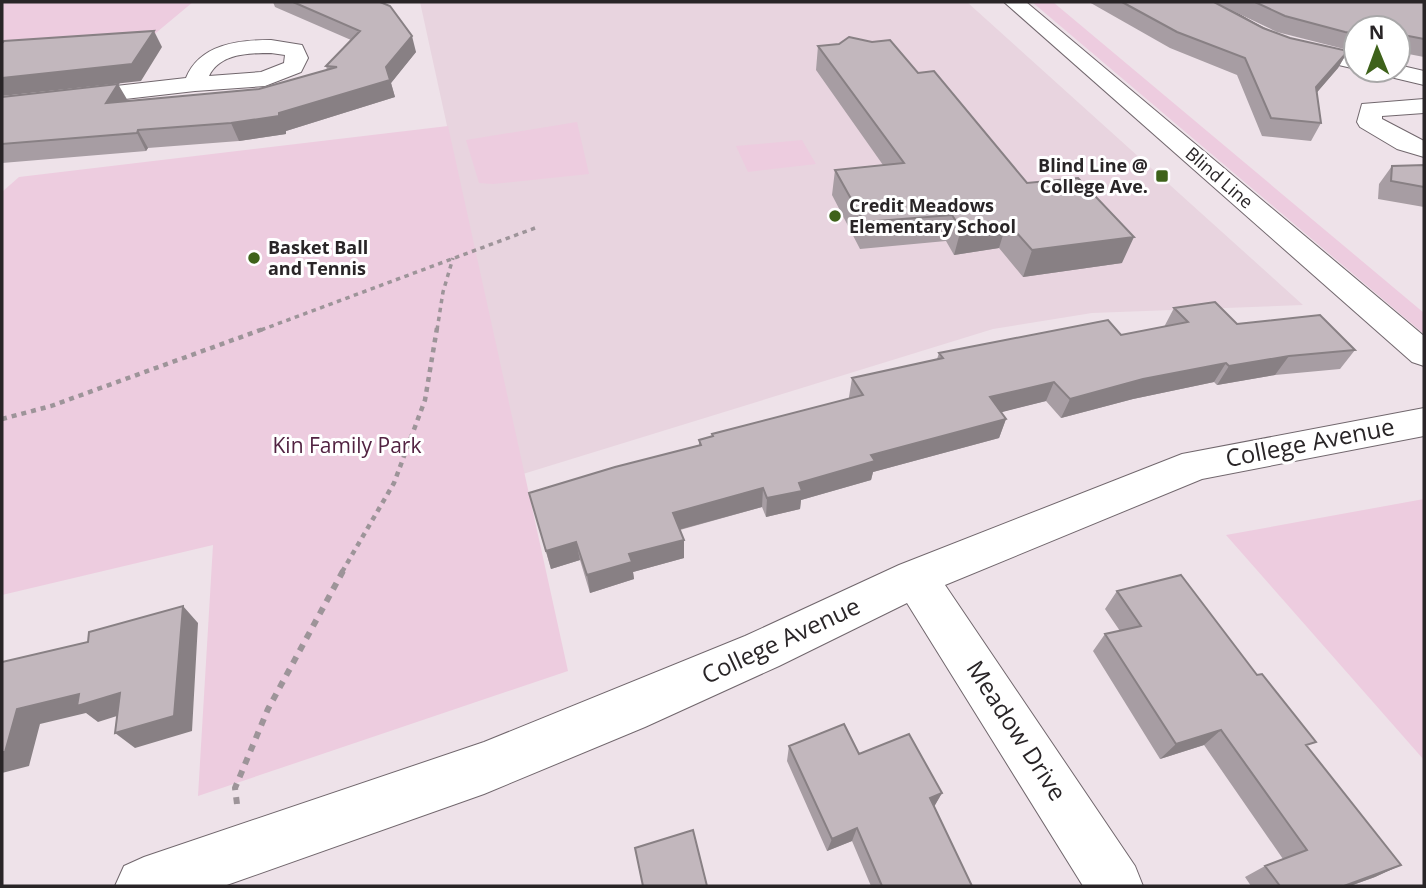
<svg xmlns="http://www.w3.org/2000/svg" width="1426" height="888" font-family="'Open Sans',sans-serif">
	<style>
		.built { fill: #e8d4df }
		.green { fill: #edccdf }
		.lines { fill: none; stroke-linecap: round; stroke-linejoin: round }
		.street-casing { stroke: #71676d; stroke-width: 2 }
		.secondary-casing { stroke: #71676d; stroke-width: 2 }
		.path-far2 { stroke: #9d9499; stroke-width: 3.5; stroke-dasharray: 4.5 4.5; stroke-linecap: butt }
		.path-far1 { stroke: #9d9499; stroke-width: 4.5; stroke-dasharray: 5 5; stroke-linecap: butt }
		.path { stroke: #9d9499; stroke-width: 6; stroke-dasharray: 7 7; stroke-linecap: butt }
		.street { fill: #fff; fill-rule: evenodd }
		.secondary { fill: #fff; fill-rule: evenodd }
		.wall { fill: #a79da3 }
		.shaded-wall { fill: #888084 }
		.building { fill: #c2b7bd; stroke: #888084; stroke-width: 2 }
		.poi-dot { fill: #3e621a; stroke: #fff; stroke-width: 2.5 }
		.labels { text-anchor: middle; stroke-width: 6; stroke-linejoin: round; paint-order: stroke }
		.far-poi-label { font-size: 18px; font-weight: bold; fill: #292527; stroke: #fff; text-anchor: start }
		.far-street-label { font-size: 18px; fill: #292527; stroke: #fff }
		.park-label { font-size: 21px; fill: #522342; stroke: #fff }
		.near-street-label { font-size: 24px; fill: #292527; stroke: #fff }
	</style>
	<rect width="100%" height="100%" fill="#eee2e9"/>
	<path class="built" d="M420,2h547l336,303 -211,8 -99,16 -470,145z"/>
	<path class="green" d="M2,2h191l-42,35 -149,17z
		M1032,2h21l371,311v21z
		M577,122l12,52 -96,10 -14,-1 -13,-43z
		M448,126l120,545 -370,125 15,-251 -211,50v-403l17,-15z
		M802,140l14,24 -68,8 -12,-26z
		M1424,499v261l-198,-225z"/>
	<g class="lines">
		<defs>
			<path id="street" d="M1189,2c38,-2 54,19 87,32 26,10 53,15 80,21v14l-74,-17 -26,-10 -64,-36z
				M271,40l31,5 6,13 -7,14 -36,14 -70,5 -193,22v-14l184,-21c14,-34 53,-38 85,-38zM271,53l14,2 -1,8 -23,9 -52,4c11,-23 41,-23 62,-23z
				M1398,65l26,6v14l-42,-10 -3,-5h19z
				M1424,99v14l-42,3v3l42,22v16l-27,-8 -37,-22 -3,-5 5,-18z
				M1424,408v28l-222,43 -257,106 190,281 8,20h-60l-176,-283 -128,63 -134,61 -161,67 -260,92h-109l9,-20 20,-9 340,-115 261,-106 154,-71 283,-111z"/>
			<path id="secondary" d="M1004,2h22l398,334v30l-12,-4z"/>
		</defs>
		<use href="#street" class="street-casing"/>
		<use href="#secondary" class="secondary-casing"/>
		<path class="path-far2" d="M261,330l274,-102
			M437,330l6,-38 10,-34"/>
		<path class="path-far1" d="M2,419l49,-13 215,-78
			M342,572l52,-89 31,-83 12,-72"/>
		<path class="path" d="M237,804l-2,-16 33,-79 75,-138"/>
		<use href="#street" class="street"/>
		<use href="#secondary" class="secondary"/>
	</g>
	<path class="wall" d="M273,2h107l36,50 -25,31 4,14 -109,34v3l-47,7 -91,7 -2,3 -144,12v-66l126,4 131,-12 68,-19 -1,-4 25,-26 -76,-33z
		M1089,2h125l49,26 27,10 58,13 -10,17 -21,24 4,31 -10,18 -49,-5 -25,-61 -67,-27z
		M1214,2h210v55l-26,-5v-24h-42v19l-4,4 -75,-19z
		M818,46l100,27 109,110 95,80 -99,14 -24,-29 -45,7 -8,-14 -86,8 -28,-54 3,-25 48,-5 -67,-95z
		M1424,165v42l-46,-8 1,-15 13,-18z
		M1174,308l63,16 118,26 -15,19 -65,6 -58,10 -3,-3 -81,17 -72,19 -15,-17 -45,11 5,7 -7,19 -126,34 -2,8 -70,20 -1,9 -34,8 -4,-10 -82,23 4,28 -51,14 1,7 -44,14 -10,-33 -29,9 -22,-76 170,-47v-6l13,-3v-3l137,-35v-2l3,-19 85,-19 2,-6 182,-18 43,-8z
		M1117,591l191,157 93,117 -26,12 -25,9h-99l-6,-9 20,-11 18,-7 -79,-114 -44,14 -67,-108 12,-17 15,-3 -15,-22z
		M789,746l70,8 83,39 -8,13 38,80h-101l-19,-45 -25,10 -40,-90z"/>
	<path class="shaded-wall" d="M154,31l8,16 -21,34 -139,15v-18z
		M412,36l4,16 -25,31 4,14 -109,34v3l-47,7 -8,-18 48,-10 107,-46z
		M1348,51l-10,17 -31,36 9,-17z
		M118,84l10,17 -22,2z
		M138,130l10,18 -2,3 -9,-18z
		M1007,222l-8,26 -45,7 7,-26z
		M1134,237l-12,26 -99,14 9,-27z
		M1289,356l-14,19 -58,10 12,-19z
		M1226,363l-12,19 -81,17 -72,19 9,-19 73,-20z
		M1054,382l-8,19 -63,16 7,-20z
		M1006,419l-7,19 -126,34 -2,8 -70,20 -1,9 -34,8 1,-19 32,-15 72,-28z
		M763,488l-1,19 -88,24 -1,-18z
		M684,540v18l-51,14 1,7 -44,14 -3,-18 42,-21z
		M576,542l4,18 -29,9 -5,-18z
		M183,606l15,17 -6,108 -57,17 -20,-15z
		M120,693l19,16 -41,13 -12,-9 -46,11 -11,42 -27,7v-21l15,-43 62,-15z
		M1221,730l-17,15 -44,14 16,-15z
		M942,793l-8,14 -4,-9z
		M857,828l-5,13 -25,10 5,-12z
		M1401,865l-26,12 -25,9h-6z"/>
	<path class="building" d="M293,2h87l10,4 22,30 -26,31 4,13 -111,33v3l-48,7 -93,7 -1,3 -135,11v-47l116,-13 -12,19 153,-14 78,-22 -11,-1 34,-35z
		M1122,2h92l49,26 27,10 58,13 -32,36 5,36 -50,-5 -26,-60 -68,-26z
		M1255,2h169v37l-26,-5v-6h-42v6l-11,-2 -60,-16z
		M154,31l-22,33 -130,14v-35l2,-2z
		M849,37l23,5 18,-2 28,33 16,-2 93,112 51,-5 56,59 -102,13 -25,-28 -46,7 -9,-14 -88,7 -29,-52 69,-7 -86,-117 21,-2z
		M1424,165v22l-33,-6 1,-15z
		M1215,302l22,22 83,-9 35,35 -66,6 -60,10 -3,-3 -83,16 -73,20 -16,-17 -64,15 16,22 -135,36 4,6 -76,22 3,8 -35,7 -4,-10 -90,25 11,27 -55,14 3,8 -45,13 -11,-33 -30,9 -17,-58 86,-26 86,-22 -2,-5 14,-4 -1,-2 151,-39 -11,-17 91,-20 -4,-5 169,-33 13,15 67,-13 -14,-14z
		M1181,575l76,100 5,-1 54,68 -10,3 95,120 -57,21h-64l-15,-20 42,-16 -86,-120 -45,14 -71,-110 36,-8 -24,-35z
		M183,606l-9,110 -59,17 5,-40 -43,13 2,-12 -62,15 -12,43h-3v-90l86,-20 1,-10z
		M844,724l15,30 50,-20 33,59 -12,5 42,88h-90l-25,-58 -25,11 -43,-93z
		M693,830l14,56h-64l-8,-38z"/>
	<g class="poi-dot">
		<rect x="1155" y="169" width="14" height="14" rx="3.5"/>
		<circle cx="835" cy="216" r="7"/>
		<circle cx="254" cy="258" r="7"/>
	</g>
	<g class="labels">
		<g class="far-poi-label">
			<text x="1148" y="172" text-anchor="end">Blind Line @<tspan x="1148" dy="21">College Ave.</tspan></text>
			<text x="849" y="212">Credit Meadows<tspan x="849" dy="21">Elementary School</tspan></text>
			<text x="268" y="254">Basket Ball<tspan x="268" dy="21">and Tennis</tspan></text>
		</g>
		<g class="far-street-label">
			<text transform="translate(1219 178) rotate(41)" y="6">Blind Line</text>
		</g>
		<g class="park-label">
			<text x="347" y="453">Kin Family Park</text>
		</g>
		<g class="near-street-label">
			<text transform="translate(1310 443) rotate(-11)" y="8">College Avenue</text>
			<text transform="translate(781 641) rotate(-25)" y="8">College Avenue</text>
			<text transform="translate(1016 731) rotate(57)" y="8">Meadow Drive</text>
		</g>
	</g>
	<rect width="1426" height="888" fill="none" stroke="#292527" stroke-width="7"/>
	<g transform="translate(1377 49) rotate(359)"><circle r="33" fill="#ffffff" stroke="#a9a8a9" stroke-width="2"/>
	<path d="M0-5L12 26L0 18L-12 26Z" fill="#3e621a"/>
	<text y="-10" font-size="19" font-weight="bold" text-anchor="middle" fill="#292527">N</text>
	</g>
</svg>
